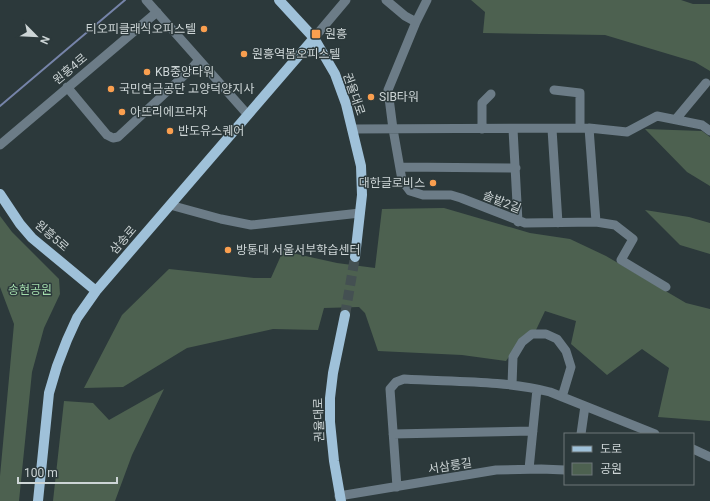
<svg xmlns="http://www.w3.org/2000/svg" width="710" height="501" font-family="Roboto,'Noto Sans KR',sans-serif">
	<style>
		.green { fill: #4d6150 }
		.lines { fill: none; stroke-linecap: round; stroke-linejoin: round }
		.stream { stroke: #7684a9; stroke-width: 2 }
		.major-tunnel { stroke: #445052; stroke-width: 10; stroke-dasharray: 10 5; stroke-linecap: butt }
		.minor { stroke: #6c7c87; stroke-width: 9 }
		.major { stroke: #9fc1d9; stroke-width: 10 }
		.poi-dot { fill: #fa9f4f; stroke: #2c393b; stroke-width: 1.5 }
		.labels { text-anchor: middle; stroke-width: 3; stroke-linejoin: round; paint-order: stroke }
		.poi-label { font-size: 12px; fill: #cdd5d6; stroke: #2c393b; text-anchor: start }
		.street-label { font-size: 12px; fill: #cdd5d6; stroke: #2c393b }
		.park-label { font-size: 12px; fill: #a3dbab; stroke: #2c393b }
	</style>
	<rect width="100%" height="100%" fill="#2c393b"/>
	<path class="green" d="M471,0h210l12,4h17v67l-15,-9 -90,-27 -122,-2 2,-21z
		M645,129l57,2 8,6v49l-23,-14z
		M444,208l86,25 40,6 36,17 80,47 24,6v112l-52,-4 11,-49 -27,-19 -35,26 -36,-31 5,-23 -31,-10 -9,19 -12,5 -18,26 -44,-6 -84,-4 -13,-38 -6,-6 -35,1 -6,22 -45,-1 -86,19 -64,39 -39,1 38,-73 47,-46 85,9h17l12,-27 54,12 38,5 7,-59z
		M645,210l44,7 21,6v31l-30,-9z
		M0,216l12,16 47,47 1,15 -16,34 -12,44 -13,129h-19v-25l14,-152 -14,-37z
		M164,389l-32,66 -17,46h-62l11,-100 29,2 16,17z"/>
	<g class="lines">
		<path class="stream" d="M0,106l125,-106"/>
		<path class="major-tunnel" d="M345,315l10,-58"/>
		<path class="minor" d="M146,0l102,115
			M386,0l19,16 11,6
			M427,0l-11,22 -28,68 5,39 9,51 8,11 13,4h28l10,3 64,25 71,-1 19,3 18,14 -12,21 45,27
			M314,38l32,-38
			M67,87l40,48 6,3 5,-1 72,-67 9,-10
			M554,90l26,3v35
			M676,119l30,-36
			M589,128l7,94
			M352,129l237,-1 38,4 30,-16 45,9 8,6
			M482,129v-26l9,-9
			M513,129l5,93
			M552,129l6,94
			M0,145l157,-133
			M400,167l116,1
			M170,205l51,14 30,6 109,-12
			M512,385l1,-28 9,-15 10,-8h14l11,5 9,12 5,16 -9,30
			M393,434l140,-3
			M581,434l4,-28
			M693,449l17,8
			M529,469l8,-80
			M397,487l-7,-98 6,-7 8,-3c48,3 99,1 146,13l105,42
			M339,496l157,-26 45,-1 24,1"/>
		<path class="major" d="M279,0l35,38 21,36 11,30 15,62 1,29 -7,62
			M0,194l20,30 12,14 64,53
			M38,501l11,-108 8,-27 10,-26 10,-22 19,-27 218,-253
			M341,501l-7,-40 -4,-39v-24l3,-25 12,-58"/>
	</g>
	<g class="poi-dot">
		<circle cx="204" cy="29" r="4"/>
		<rect x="311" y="29" width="10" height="10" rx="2"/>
		<circle cx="244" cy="54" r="4"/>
		<circle cx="147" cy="72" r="4"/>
		<circle cx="111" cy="89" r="4"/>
		<circle cx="371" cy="97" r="4"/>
		<circle cx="122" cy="112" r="4"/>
		<circle cx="170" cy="131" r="4"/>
		<circle cx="433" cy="183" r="4"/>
		<circle cx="228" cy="250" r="4"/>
	</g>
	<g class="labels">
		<g class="poi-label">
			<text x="196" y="33" text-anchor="end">티오피클래식오피스텔</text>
			<text x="325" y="38">원흥</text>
			<text x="252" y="58">원흥역봄오피스텔</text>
			<text x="155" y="76">KB중앙타워</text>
			<text x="119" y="93">국민연금공단 고양덕양지사</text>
			<text x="379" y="101">SIB타워</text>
			<text x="130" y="116">아뜨리에프라자</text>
			<text x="178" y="135">반도유스퀘어</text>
			<text x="425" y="187" text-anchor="end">대한글로비스</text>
			<text x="236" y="254">방통대 서울서부학습센터</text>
		</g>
		<g class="street-label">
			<text transform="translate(70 69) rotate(-40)" y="4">원흥4로</text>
			<text transform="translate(354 94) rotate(71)" y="4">권율대로</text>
			<text transform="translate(502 202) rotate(22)" y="4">솔밭2길</text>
			<text transform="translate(52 236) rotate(41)" y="4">원흥5로</text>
			<text transform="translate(123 240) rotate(-49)" y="4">삼송로</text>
			<text transform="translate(319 420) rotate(-92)" y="4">권율대로</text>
			<text transform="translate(450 466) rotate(-9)" y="4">서삼릉길</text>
		</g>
		<g class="park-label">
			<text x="30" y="294">송현공원</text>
		</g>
	</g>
	<rect x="564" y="433" width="130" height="52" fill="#2c393b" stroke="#6c7779"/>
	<rect x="572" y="446" width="20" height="6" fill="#9fc1d9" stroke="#6c7779"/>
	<text x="600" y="453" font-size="12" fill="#cdd5d6">도로</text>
	<rect x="572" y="463" width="20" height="12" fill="#4d6150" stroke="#6c7779"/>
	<text x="600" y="473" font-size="12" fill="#cdd5d6">공원</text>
	<g transform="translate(36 36) rotate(114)" stroke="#2c393b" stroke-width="3" paint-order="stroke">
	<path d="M0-3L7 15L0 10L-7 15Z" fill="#cdd5d6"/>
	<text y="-6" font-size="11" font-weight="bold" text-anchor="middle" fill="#cdd5d6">N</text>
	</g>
	<path d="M18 477v6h99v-6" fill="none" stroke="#cdd5d6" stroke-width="2"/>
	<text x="24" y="477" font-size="12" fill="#cdd5d6" stroke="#2c393b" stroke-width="3" paint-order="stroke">100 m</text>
</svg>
